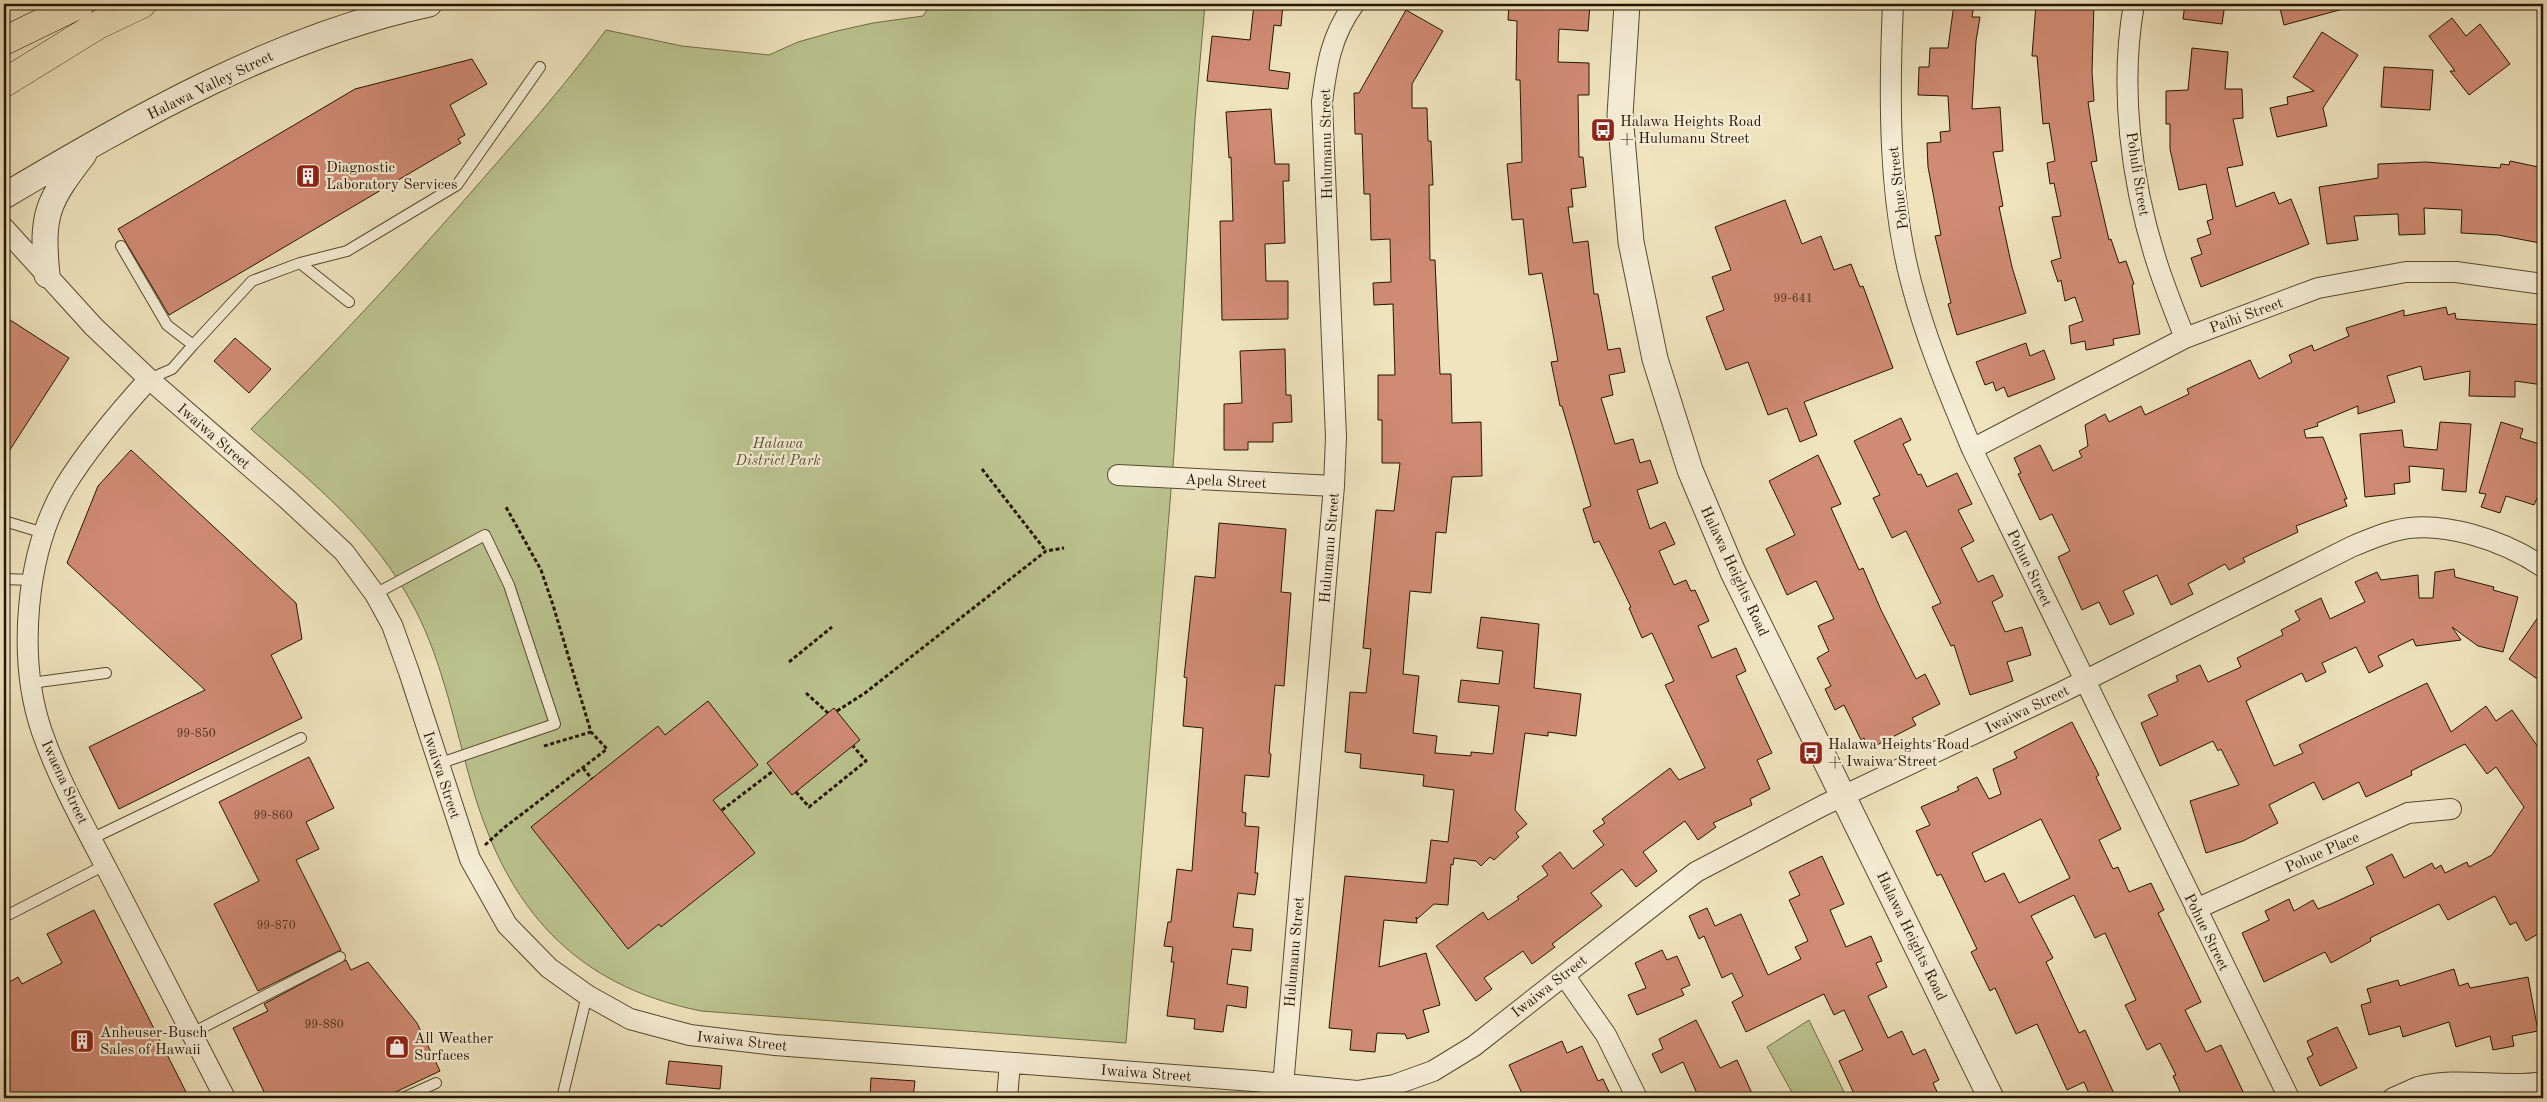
<svg xmlns="http://www.w3.org/2000/svg" width="2547" height="1102" font-family="'Old Standard TT',serif">
	<style>
		.green { fill: #bbc490; stroke: #716d48 }
		.building { fill: #d08b74; stroke: #271600; fill-rule: evenodd }
		.lines { fill: none; stroke-linecap: round; stroke-linejoin: round }
		.service-casing { stroke: #594a30; stroke-width: 12 }
		.minor-casing { stroke: #594a30; stroke-width: 22 }
		.tertiary-casing { stroke: #594a30; stroke-width: 27 }
		.motorway-casing { stroke: #271600; stroke-width: 29 }
		.path { stroke: #271600; stroke-width: 3; stroke-dasharray: 4 2.5; stroke-linecap: butt }
		.service { stroke: #f5edd5; stroke-width: 10 }
		.minor { stroke: #f5edd5; stroke-width: 20 }
		.tertiary { stroke: #f5edd5; stroke-width: 25 }
		.motorway { stroke: #efe4be; stroke-width: 28 }
		.labels { text-anchor: middle; stroke-width: 4.5; stroke-linejoin: round; paint-order: stroke }
		.number-label { font-size: 12px; fill: #51331d }
		.street-label { font-size: 15px; fill: #271600; stroke: #f5edd5 }
		.poi-label { font-size: 15px; fill: #271600; stroke: #f5edd5; text-anchor: start }
		.park-label { font-size: 15px; font-style: italic; fill: #5b5332; stroke: #f5edd5 }
	</style>
	<rect width="100%" height="100%" fill="#efe4be"/>
	<filter id="stains"><feTurbulence type="fractalNoise" baseFrequency=".004" numOctaves="4"/><feColorMatrix values="0 0 0 0 .2 0 0 0 0 .09 0 0 0 0 .02 0 0 0 .5 -.17"/></filter>
	<radialGradient id="worn" r=".72"><stop offset=".6" stop-color="#630" stop-opacity="0"/><stop offset="1" stop-color="#630" stop-opacity=".3"/></radialGradient>
	<path class="green" d="M931,4h274l-10,115 -21,334 -48,590 -425,-32c-128,-26 -194,-103 -229,-225 -17,-59 -29,-123 -57,-177 -41,-78 -99,-123 -164,-180 81,-83 161,-168 237,-256 41,-47 81,-93 118,-143l76,16 87,9 29,-13 39,-11 36,-8 50,-7z
		M1809,1020l38,78h-52l-28,-51z"/>
	<path class="building" d="M1254,4h29l-2,22 -7,-1 -5,45 21,3 -2,16 -81,-8 5,-45 38,4z
		M1509,4h81l-2,27 -29,-2 -1,33 31,1v32h-11l1,62h4l3,30 -15,2 2,18h-5l5,36 15,-2 6,53h4l10,56 12,-2 5,24 -16,3 4,20 -12,3 14,46 18,-5 7,24 10,-3 8,23 -21,7 13,39 15,-7 10,22 -16,7 15,34 12,-5 5,11 4,-1 14,31 -11,5 14,32 24,-10 10,23 -10,5 36,77 -15,7 13,29 -20,10 2,6 -39,18 3,4 -18,13 -13,-19 -42,31 14,19 -21,16 -14,-18 -31,24 11,13 -50,38 3,3 -23,17 -9,-13 -39,27 8,11 -16,12 -40,-55 47,-34 5,8 31,-21 -2,-2 31,-22 -6,-9 18,-14 13,17 31,-24 -11,-14 12,-8 -3,-4 68,-51 9,12 26,-12 -40,-83 9,-4 -22,-48 -10,5 -13,-30 2,-1 -32,-66 -5,2 -11,-34 8,-3 -29,-100h-2l-9,-44 7,-1 -16,-88 -13,2 -6,-56 -11,1 -5,-56 15,-2 -2,-82h-4l1,-59 -9,-1z
		M1954,4h20l-2,13h8l-4,24 -4,68 28,-2 3,44 -10,1 10,54 -4,1 13,60 14,46 -69,22 -9,-31 3,-1 -16,-67 6,-1 -13,-68 -1,-24 14,-1 -1,-10 10,-1 -2,-35 -30,-1 1,-28h10l1,-19h18z
		M2036,4h58l-2,68 2,29 -6,1 9,59 -6,1 18,78 2,-1 8,24 7,-2 8,23 -2,1 8,49 -27,5 1,6 -28,5 -1,-9 -14,3 -2,-18 14,-5 -8,-24 -10,4 -4,-21 -3,2 -7,-21 10,-3 -9,-41 9,-1 -7,-33 -4,1 -3,-21 8,-2 -6,-38 -6,1 -6,-68h-5z
		M2185,4h40l-3,20 -39,-5z
		M2279,4h63l1,5 -59,16z
		M1406,10l37,21 -31,53v24h15l1,33h3l2,44h-4l1,75h5l5,114h11l1,49 29,-1 1,54 -30,1 -6,56 -10,-1 -5,61 -21,-2 -7,83 16,2 -6,57 24,3 -2,17 36,3v-4l22,2 6,-48 -41,-4 3,-22 38,4 4,-33 -26,-3 4,-31 58,7 -5,64 47,6 -5,42 -28,-4v4l-23,-3 -10,77 12,14 -11,9 3,4 -25,23 -4,-3 -9,9 -5,-5 -22,-3 -1,7 -2,-1 -3,41 -14,-1 -17,15 -1,-2 1,6 -33,-3 -5,47 47,-14 14,52 -17,5 6,22 -22,7 -2,-5 -28,-1 -2,19 -25,-2 2,-20 -23,-2 16,-152 81,7 5,-43 17,2 6,-52 -31,-4 1,-11 -64,-7 1,-14 -16,-2 5,-60 16,1 5,-44 -8,-1 13,-138 18,1 6,-48h-18v-43h-4v-45h17l-2,-71 -19,1 -1,-22 18,-1 -1,-43 -19,1 -1,-46h-6l-2,-60h-7l-1,-41h5z
		M2452,18l14,18 14,-12 30,40 -41,31 -19,-24h5l-26,-35z
		M2322,32l36,23 -35,53 4,18 -50,11 -7,-29 18,-4 -1,-7 27,-6 -21,-14z
		M2192,48l36,4 -3,37h17l1,29 -10,1 10,46 -16,3 9,39 38,-15 5,12 12,-5 18,45 -108,43 -10,-29 11,-4 -5,-15 14,-5 -4,-13 6,-2 -7,-35 -27,6 -9,-41v-25h-4v-33l22,-1z
		M472,59l15,25 -37,21 15,30 -7,4 3,4 -292,172 -51,-86 237,-140z
		M2384,67l49,3 -3,40 -49,-3z
		M1271,109l4,55h14v17h-6l2,62 -20,1 1,37h22v38l-66,1 -2,-99h13l-2,-64 -2,1 -3,-46z
		M2510,161l33,7v58l-3,17 -42,-8 -37,-2 1,-23 -38,-2 1,26 -26,1 -1,-21 -44,2 4,24 -31,4 -8,-57 59,-9v-14l48,-2 74,6 1,-4 8,1z
		M1785,200l17,44 19,-8 13,34 17,-6 9,23 3,-1 30,82 -89,34 13,33 -17,7 -13,-34 -19,7 -20,-53 -22,8 -20,-53 18,-7 -12,-33 19,-7 -16,-43z
		M2446,307l2,8 7,-2 1,6 87,6v60l-28,-4v16l-46,-1 1,-25 -46,9 -3,-14 -34,10 8,26 -37,12v-8l-41,17 1,3 -14,4 2,8 17,-1 24,62h-3l3,7 -51,20 2,6 -55,26 2,4 -16,8 -4,-6 -37,20 5,10 -22,11 -14,-30 -34,16 11,23 -24,11 -11,-23 -17,8 -24,-53 12,-6 -18,-37 -12,6 -22,-46 3,-1 -7,-15 26,-13 13,26 29,-14 -3,-6 9,-5 -3,-21 20,-11 4,8 32,-16 4,9 44,-21 -2,-5 63,-29 9,19 33,-17 -3,-7 23,-10 2,6 35,-15 -3,-8 58,-18v6z
		M4,316l65,42 -65,101z
		M235,338l36,31 -22,24 -35,-32z
		M2026,343l4,13 14,-6 11,29 -47,18 -4,-10 -8,4 -3,-9 -8,3 -9,-23z
		M1285,349l1,46h5l1,27 -19,1v19h-25v8h-24v-46l18,-1 -2,-52z
		M1901,418l10,22 -8,4 15,31 3,-1 6,13 30,-14 15,31 -14,6 16,31 -13,7 17,34 15,-7 10,21 -11,6 13,30 17,-5 9,28 -24,7 6,19 -43,14 -16,-50 -3,1 -19,-39 9,-4 -35,-72 -14,7 -19,-40 7,-3 -26,-54z
		M2440,422l31,2 -5,68 -24,-2 2,-21 -35,-3 1,16 -16,2 1,10 -30,3 -5,-63 42,-4 2,17 33,3z
		M2501,422l22,7 -3,9 23,7v40l-9,20 -28,-9 -6,17 -19,-6 5,-13 -7,-1z
		M131,450l165,153 6,36 -31,16 31,63 -183,91 -30,-62 116,-57 -138,-127 31,-77z
		M1818,455l23,49 -10,4 28,62 4,-2 18,42 35,69 9,-5 15,30 -28,14 4,7 -47,24 -5,-11 -3,2 -17,-35 -9,5 -10,-21 6,-3 -14,-28 12,-7 -11,-25 16,-7 -18,-38 -29,14 -21,-46 29,-14 -26,-54z
		M1219,523l67,6 -5,63 10,1 -7,93 -9,-1 -6,68 2,1 -2,23 -24,-2 -3,37 4,1 -1,13 14,1 -4,46h3l-3,22 -17,-2 -5,34 20,2 -2,22 -19,-2 -5,35 21,3 -2,21 -19,-3 -4,27 -29,-3 1,-10 -28,-3 7,-54h-3l2,-15 -9,-1 4,-24h3l6,-53 15,2 11,-143 -20,-2 4,-48 -3,-1 11,-101 20,2z
		M2454,569l1,8 39,10 -1,3 25,7 -15,55 -25,-6 -26,-19 9,13 -45,6 -3,-7 -35,17 5,10 -14,7 -13,-26 -34,16 4,9 -20,10 -4,-9 -56,28 28,65 29,-13 -4,-8 128,-62 24,49 35,-26 10,15 16,-11 31,44v177l-17,10 -10,-19 -6,3 -15,-29 -47,24 -9,-16 -69,34 1,3 -40,22 -6,-11 -61,30 -22,-49 27,-13 -4,-9 24,-12 5,12 19,-11 5,9 13,-5 43,-20 -8,-17 26,-13 12,24 28,-15 3,6 6,-4 4,8 22,-11 2,5 23,-12 32,-48 -28,-40 -9,7 -22,-30 -54,27 1,4 -46,22 -7,-15 -36,18 -9,-18 -45,23 9,18 -35,18 -37,12 -16,-52 49,-16 -18,-36 -3,2 -5,-10 -53,25 -19,-43 17,-8 -10,-20 30,-14 -2,-5 24,-11 8,17 33,-15 -4,-9 46,-23 -2,-5 19,-10 -5,-9 26,-13 9,21 35,-17 -10,-20 22,-10 4,8 37,-5 1,23h14l2,-26z
		M2543,610v73l-34,-24z
		M708,701l50,64 -45,35 42,53 -94,74 -2,-3 -31,25 -97,-122 127,-101 7,9z
		M834,708l26,32 -68,55 -25,-32z
		M2072,722l27,53 -3,2 25,52 -22,11 14,29 5,-2 11,25 22,-9 13,27 -6,3 43,89 -16,8 21,42 15,-7 25,53h-63l-10,-22 3,-1 -16,-32 -13,7 -22,-45 11,-5 -31,-67 -10,5 -21,-43 -43,21 22,42 -7,4 33,71 6,-3 31,68h-25l-7,-16 -17,8 -30,-66 -21,10 -21,-46 -5,3 -19,-39 6,-3 -36,-75 -4,2 -21,-45 14,-6 -9,-18 38,-17 -2,-3 20,-10 12,22 12,-5 -8,-25 24,-11 -3,-6zM2041,819l29,59 -51,25 -15,-30 -19,9 -13,-29z
		M309,757l25,51 -28,14 13,27 -23,11 45,90 -83,41 -44,-87 45,-23 -40,-79z
		M1822,856l22,48 -14,6 16,37 25,-11 11,25 -6,2 11,24 -19,9 20,42 14,-7 11,24 12,-6 14,31 -6,3 7,15h-84l-17,-37 24,-11 -19,-40 -10,5 -10,-21 -78,38 -14,-30 11,-6 -11,-23 -10,5 -18,-42 -5,3 -10,-23 18,-8 8,18 26,-12 27,61 33,-16 -6,-12 13,-6 -19,-41 11,-5 -11,-23z
		M94,910l95,188h-185v-113l14,-8 4,7 40,-21 -15,-29z
		M1662,950l5,10 10,-4 13,29 -9,4 3,6 -47,20 -9,-20 18,-7 -11,-25z
		M346,960l5,10 17,-8 49,61 23,48 -57,27h-116l-34,-70 35,-17 -4,-7z
		M2454,969l5,17 9,-3 2,5 58,-11 10,54 -26,5 2,10 -21,4 -3,-14 -34,11 -7,-25 -46,15 -3,-11 -31,9 -8,-30 10,-3 -4,-13 31,-9 2,6z
		M1696,1020l24,48 17,-8 17,38h-55l-16,-36 -22,11 -9,-19 11,-5 -4,-10z
		M2337,1027l20,41 -37,18 -13,-28 6,-3 -6,-14z
		M1562,1041l5,12 15,-7 16,35 5,-2 9,19h-88l-15,-33z
		M669,1061l53,5 -2,23 -54,-5z
		M871,1078l44,3 -2,17h-43z"/>
	<g class="lines">
		<defs>
			<path id="service" d="M121,246l46,79 26,20 -21,24 -23,10
				M300,263l49,39
				M193,345l59,-64 48,-18 47,-12 110,-66 83,-118
				M4,521l40,12
				M4,579l28,1
				M375,594l110,-59 24,50 46,139 -117,40
				M31,683l75,-10
				M91,839l210,-101
				M4,917l101,-52
				M192,1033l148,-76
				M403,1098l33,-15
				M562,1098l25,-103"/>
			<path id="minor" d="M1893,4c-4,89 -5,191 18,278 15,58 38,112 61,167l317,649
				M2134,4c-15,84 -3,178 23,259 8,25 18,50 28,75
				M4,228l90,99 55,52 137,119 58,54 31,42 17,31 17,47 61,187 37,66 42,43 38,27 43,24 60,16 85,10 478,36 104,10 37,-6 39,-14 41,-25 222,-174 128,-67 240,-114 287,-144c14,-6 28,-12 43,-16 46,-13 111,10 149,36
				M149,379c-31,34 -60,68 -84,107 -40,67 -48,173 -23,246 17,49 43,95 67,141 39,75 78,150 116,225
				M1972,449l213,-111 133,-50 88,-16h50l87,12
				M1118,475l216,11
				M2196,909l212,-96 43,-4
				M1564,975l42,60 31,63
				M1007,1098l3,-35
				M1282,1098l52,-612 2,-49 -14,-335c5,-38 9,-66 32,-98
				M2393,1098c8,-3 17,-8 25,-11 40,-11 85,2 125,-5"/>
			<path id="tertiary" d="M1627,4l-7,111 11,127 24,117 35,111 43,102 258,526
				M4,196c134,-79 272,-159 425,-192
				M47,275c-6,-61 0,-73 37,-121"/>
			<path id="motorway" d="M4,41l76,-37
				M4,83l94,-58 44,-21"/>
		</defs>
		<use href="#service" class="service-casing"/>
		<use href="#minor" class="minor-casing"/>
		<use href="#tertiary" class="tertiary-casing"/>
		<use href="#motorway" class="motorway-casing"/>
		<path class="path" d="M982,469l64,82
			M789,662l43,-35
			M806,693l22,20
			M837,711l28,-18 181,-142 18,-3
			M544,746l47,-14
			M583,768l9,11
			M796,792l13,15 57,-46 -13,-15
			M722,810l51,-39
			M485,845l20,-18 102,-78 -16,-17 -38,-127 -12,-35 -35,-63"/>
		<use href="#service" class="service"/>
		<use href="#minor" class="minor"/>
		<use href="#tertiary" class="tertiary"/>
		<use href="#motorway" class="motorway"/>
	</g>
	<defs>
		<symbol id="bus-square" viewBox="-11 -11 22 22"><rect x="-9" y="-9" width="18" height="18" rx="4" fill="#8f2418" stroke="#f5edd5"/><path d="M-5-6H5V4H4V6H2V4H-2V6H-4V4H-5ZM-3.5-4V0h7V-4ZM-3.5 1.2v1.5H-2V1.2ZM2 1.2v1.5H3.5V1.2Z" fill="#fff"/></symbol>
		<symbol id="building-square" viewBox="-11 -11 22 22"><rect x="-9" y="-9" width="18" height="18" rx="4" fill="#8f2418" stroke="#f5edd5"/><path d="M-4-6H4V6H1V3H-1V6H-4ZM-2.5-4.3h1.7v1.8h-1.7ZM.8-4.3h1.7v1.8H.8ZM-2.5-1h1.7V.8h-1.7ZM.8-1h1.7V.8H.8Z" fill="#fff"/></symbol>
		<symbol id="shop-square" viewBox="-11 -11 22 22"><rect x="-9" y="-9" width="18" height="18" rx="4" fill="#8f2418" stroke="#f5edd5"/><path d="M-5-2.5h2.3a2.7 3.5 0 0 1 5.4 0H5L5.5 6h-11ZM-1.5-2.5h3a1.5 2.3 0 0 0-3 0Z" fill="#fff"/></symbol>
	</defs>
	<g fill-rule="evenodd">
		<use href="#bus-square" x="1589" y="116" width="28" height="28"/>
		<use href="#building-square" x="294" y="162" width="28" height="28"/>
		<use href="#bus-square" x="1797" y="739" width="28" height="28"/>
		<use href="#building-square" x="68" y="1027" width="28" height="28"/>
		<use href="#shop-square" x="383" y="1033" width="28" height="28"/>
	</g>
	<g class="labels">
		<g class="number-label">
			<text x="1793" y="302">99-641</text>
			<text x="196" y="737">99-850</text>
			<text x="273" y="819">99-860</text>
			<text x="276" y="929">99-870</text>
			<text x="324" y="1028">99-880</text>
		</g>
		<g class="street-label">
			<text transform="translate(210 85) rotate(-26)" y="5">Halawa Valley Street</text>
			<text transform="translate(1326 144) rotate(-91)" y="5">Hulumanu Street</text>
			<text transform="translate(2138 174) rotate(81)" y="5">Pohuli Street</text>
			<text transform="translate(1898 188) rotate(-97)" y="5">Pohue Street</text>
			<text transform="translate(2246 315) rotate(-20)" y="5">Paihi Street</text>
			<text transform="translate(214 436) rotate(41)" y="5">Iwaiwa Street</text>
			<text transform="translate(1226 481) rotate(3)" y="5">Apela Street</text>
			<text transform="translate(1329 548) rotate(-85)" y="5">Hulumanu Street</text>
			<text transform="translate(2030 568) rotate(64)" y="5">Pohue Street</text>
			<text transform="translate(1735 571) rotate(65)" y="5">Halawa Heights Road</text>
			<text transform="translate(2027 709) rotate(-26)" y="5">Iwaiwa Street</text>
			<text transform="translate(442 775) rotate(72)" y="5">Iwaiwa Street</text>
			<text transform="translate(65 782) rotate(65)" y="5">Iwaena Street</text>
			<text transform="translate(2322 852) rotate(-24)" y="5">Pohue Place</text>
			<text transform="translate(2207 932) rotate(64)" y="5">Pohue Street</text>
			<text transform="translate(1912 936) rotate(64)" y="5">Halawa Heights Road</text>
			<text transform="translate(1294 952) rotate(-85)" y="5">Hulumanu Street</text>
			<text transform="translate(1549 986) rotate(-38)" y="5">Iwaiwa Street</text>
			<text transform="translate(742 1041) rotate(6)" y="5">Iwaiwa Street</text>
			<text transform="translate(1146 1073) rotate(4)" y="5">Iwaiwa Street</text>
		</g>
		<g class="poi-label">
			<text x="1620" y="126">Halawa Heights Road<tspan x="1620" dy="17">+ Hulumanu Street</tspan></text>
			<text x="326" y="172">Diagnostic<tspan x="326" dy="17">Laboratory Services</tspan></text>
			<text x="1828" y="749">Halawa Heights Road<tspan x="1828" dy="17">+ Iwaiwa Street</tspan></text>
			<text x="100" y="1037">Anheuser-Busch<tspan x="100" dy="17">Sales of Hawaii</tspan></text>
			<text x="414" y="1043">All Weather<tspan x="414" dy="17">Surfaces</tspan></text>
		</g>
		<g class="park-label">
			<text x="778" y="448">Halawa<tspan x="778" dy="17">District Park</tspan></text>
		</g>
	</g>
	<rect width="2547" height="1102" fill="none" stroke="#efe4be" stroke-width="20"/>
	<rect x="5" y="5" width="2537" height="1092" fill="none" stroke="#271600" stroke-width="2.5"/>
	<rect x="10" y="10" width="2527" height="1082" fill="none" stroke="#271600"/>
	<rect width="100%" height="100%" filter="url(#stains)"/>
	<rect width="100%" height="100%" fill="url(#worn)"/>
</svg>
